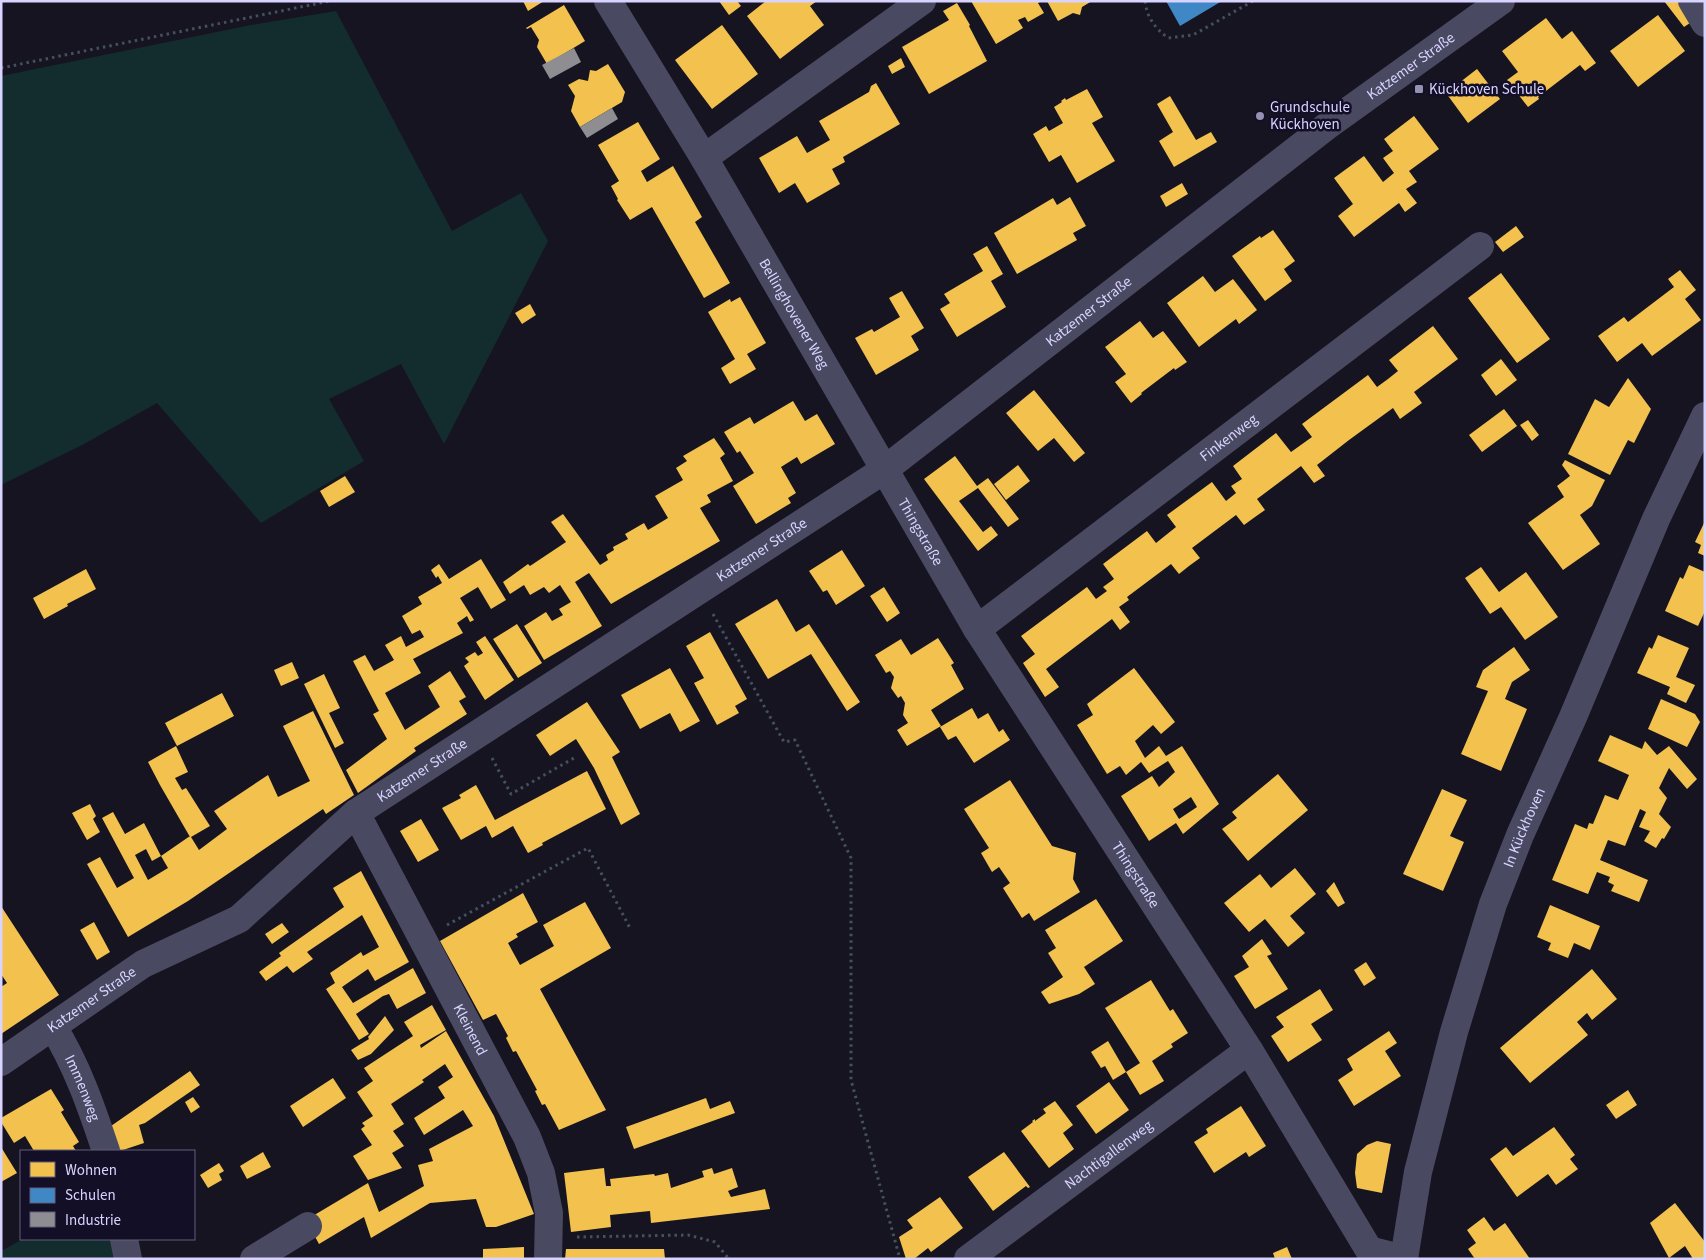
<svg xmlns="http://www.w3.org/2000/svg" width="1706" height="1260" font-family="'Source Sans 3',sans-serif">
	<style>
		.green { fill: #132c2d }
		.homes { fill: #f2c14e; fill-rule: evenodd }
		.schools { fill: #3f88c5 }
		.industry { fill: #8d8d92 }
		.lines { fill: none; stroke-linecap: round; stroke-linejoin: round }
		.path { stroke: #44505f; stroke-width: 3; stroke-dasharray: 2.5 4; stroke-linecap: butt }
		.minor { stroke: #4a4962; stroke-width: 28 }
		.poi-dot { fill: #9591b1; stroke: #130f26; stroke-width: 2 }
		.labels { text-anchor: middle; stroke-width: 5; stroke-linejoin: round; paint-order: stroke }
		.street-label { font-size: 15px; fill: #d9d4ff; stroke: #130f26 }
		.poi-label { font-size: 15px; fill: #d9d4ff; stroke: #130f26; text-anchor: start }
	</style>
	<rect width="100%" height="100%" fill="#161421"/>
	<path class="green" d="M336,11l116,220 69,-38 27,48 -104,203 -43,-80 -72,35 35,62 -103,62 -104,-120 -73,41 -83,41v-409l250,-51z
		M23,1239h94l4,20h-120v-8z"/>
	<path class="homes" d="M523,1h21l-16,10z
		M719,1h18l4,5 -12,9z
		M766,1h51l-7,5 14,19 -44,34 -33,-43z
		M971,1h70l-3,2 6,10 -16,9 -3,-5 -7,3 5,8 -27,16z
		M1047,1h45l-10,6 -2,8 -7,-2 -15,8z
		M1664,1h21l11,18 -12,8z
		M957,3l13,22 -1,1 18,35 -58,33 -27,-47 47,-27 -6,-9z
		M564,5l21,36 -38,23 -10,-17 2,-7 -8,-13 -4,2 -1,-1z
		M1658,15l27,36 -47,36 -28,-36z
		M1546,18l16,21 10,-8 24,32 -11,8 -5,-6 -42,32 1,2 -11,8 -21,-27 11,-8 -16,-21z
		M722,25l36,49 -46,35 -37,-49z
		M901,58l4,9 -13,7 -4,-8z
		M608,64l17,28 -3,10 -42,25 -9,-16 4,-15 -7,-11 11,-6 9,2 2,-11 6,1z
		M1477,69l23,30 -32,24 -22,-30z
		M876,83l24,41 -57,33 2,5 -13,7 8,15 -33,19 -12,-20 -16,10 -20,-35 38,-22 10,17 23,-13 -11,-19 50,-29 2,-6z
		M1087,89l16,28 -11,6 23,38 -38,22 -16,-28 -12,7 -16,-28 13,-8 3,5 14,-8 -9,-16 8,-5 -1,-1 4,-3 1,2z
		M1170,96l26,44 15,-8 6,10 -43,25 -15,-26 14,-9 -16,-28z
		M1414,116l25,33 -30,22 8,11 -11,7 11,14 -12,9 -6,-9 -45,34 -16,-21 15,-12 -19,-26 30,-22 19,26 11,-9 -11,-15 10,-7 -9,-12z
		M638,122l22,37 -19,12 6,11 26,-16 29,51 -7,5 35,61 -26,15 -52,-91 -22,13 -13,-20 1,-1 -7,-13 8,-5 -21,-36z
		M1182,183l6,11 -22,13 -6,-11z
		M1070,197l16,29 -13,7 4,7 -60,34 -23,-41 59,-35 4,7z
		M1516,226l8,11 -21,15 -8,-10z
		M1273,230l22,31 -11,8 8,12 -27,20 -33,-45 28,-20 1,2z
		M987,246l16,28 -12,7 15,26 -49,30 -17,-28 10,-6 -6,-9 39,-23 -10,-17z
		M1680,270l16,20 -11,9 16,21 -49,36 -10,-13 -25,19 -19,-26 26,-19 4,5 46,-35 -6,-8z
		M1501,273l49,66 -33,24 -49,-65z
		M1203,276l12,16 18,-13 24,31 -18,14 -3,-5 -37,28 -32,-44z
		M902,291l22,37 -13,8 8,14 -43,25 -21,-37 17,-9 2,3 26,-15 -11,-19z
		M740,297l26,46 -19,11 9,15 -26,15 -9,-16 14,-9 -27,-47 22,-13 1,3z
		M530,304l6,11 -14,9 -7,-11z
		M1140,321l13,17 10,-7 24,31 -12,8 -1,-2 -33,25 1,1 -11,9 -16,-21 11,-8 -21,-27z
		M1433,326l25,33 -44,33 8,11 -22,16 -7,-11 -44,32 -32,25 8,11 -11,7 -13,-17 -44,33 8,11 -10,7 -11,8 -8,-10 -44,33 8,10 -11,8 -10,8 -8,-10 -44,33 2,3 -10,7 11,15 -10,8 -8,-11 -66,50 13,18 -14,10 -22,-34 12,-9 -14,-18 66,-49 9,12 11,-8 -4,-4 11,-8 -11,-15 44,-33 9,12 20,-16 -9,-12 45,-33 14,19 10,-8 -5,-7 11,-7 -9,-13 43,-33 15,19 21,-15 -10,-13 66,-49 9,12 11,-8 10,-8 -9,-11z
		M1501,359l16,21 -21,16 -15,-21z
		M1628,378l23,31 -17,34 -6,-3 -18,35 -42,-21 27,-55 14,8z
		M1034,390l51,63 -11,9 -20,-24 -16,13 -32,-38z
		M793,401l12,20 12,-7 18,30 -34,20 -4,-7 -16,10 15,26 -8,5 3,5 -35,21 -23,-38 21,-13 -14,-22 -3,2 -13,-21 26,-15 4,7z
		M1504,409l13,17 -35,26 -13,-17z
		M1528,420l11,15 -7,6 -12,-16z
		M714,438l11,16 -5,4 13,23 -26,14 4,7 -11,6 20,33 -109,63 -22,-31 -14,9 27,44 -58,34 -20,-34 22,-14 6,9 11,-6 -4,-6 12,-7 -11,-17 -11,8 -5,-6 -14,8 -6,-10 -14,9 -7,-12 25,-18 2,2 36,-24 -15,-20 12,-8 37,51 8,-5 -2,-5 8,-5 -1,-3 15,-8 -3,-5 19,-11 4,7 20,-12 -13,-22 28,-16 -7,-12 11,-7 -4,-5z
		M955,456l22,30 11,-8 31,41 -11,8 -30,-39 -19,13 24,31 8,-6 7,9 -20,16 -54,-72z
		M1565,460l40,20 -13,26 -12,9 20,29 -37,26 -35,-47 36,-26 -7,-11 13,-10 -8,-11z
		M1018,465l12,16 -24,19 -12,-16z
		M345,476l10,16 -26,15 -9,-16z
		M1705,521v35l-7,-3 3,-8 -6,-3z
		M842,550l23,36 -29,19 -9,-15 -4,2 -14,-21z
		M481,559l25,41 -15,9 -13,-22 -18,11 14,22 -4,2 -3,-6 -10,7 6,10 -50,26 8,14 -36,20 20,37 35,-23 -12,-21 22,-15 16,26 -7,4 8,13 -53,34 2,3 -58,42 -12,-23 41,-31 -14,-25 6,-3 -26,-50 12,-6 9,16 20,-11 -9,-15 16,-9 5,11 18,-10 -4,-7 -8,4 -10,-18 20,-12 -4,-7 24,-14 -4,-7 -2,2 -5,-8 8,-6 10,15z
		M1689,565l16,7v39l-7,15 -33,-15 15,-34 3,2z
		M1481,567l18,25 27,-20 32,45 -33,23 -24,-33 -11,7 -25,-36z
		M86,569l10,20 -29,15 1,2 -24,13 -11,-21z
		M884,587l16,26 -13,9 -17,-26z
		M777,599l19,33 13,-8 51,78 -13,9 -36,-57 -43,25 -33,-55z
		M517,624l25,39 -24,15 -25,-39z
		M710,632l37,67 -12,7 4,7 -22,12 -23,-42 10,-5 -18,-32z
		M1658,635l31,13 -13,29 19,8 -9,18 -19,-9 3,-7 -33,-14 12,-26 3,2z
		M485,636l29,44 -29,20 -21,-34 5,-4 -4,-4 10,-6 3,4 5,-3 -7,-11z
		M938,638l16,25 -3,2 13,24 -33,21 10,16 -34,20 -10,-16 11,-7 -5,-8 2,-12 -4,-7 -3,2 -7,-10 3,-11 -4,-6 -4,2 -11,-18 26,-16 10,16z
		M1514,647l16,23 -18,12 -7,17 22,10 -26,62 -40,-17 27,-63 -12,-4 7,-17z
		M292,662l7,16 -18,8 -7,-16z
		M670,668l30,53 -20,11 -10,-19 -30,16 -19,-34z
		M1134,668l41,54 -14,12 -8,-9 -18,16 10,17 14,-12 7,10 16,-10 37,58 -36,30 -7,-11 -27,18 -28,-45 31,-20 7,11 16,-15 -7,-11 -19,12 -8,-11 -15,13 -6,-9 -13,8 -30,-49 16,-10 -6,-11zM1191,797l6,10 -18,12 -6,-10z
		M324,674l16,34 -11,5 15,30 -9,5 -31,-64z
		M222,693l12,23 -57,30 -12,-23z
		M1661,699l34,15 5,8 -13,25 -39,-18z
		M587,702l33,50 -8,5 28,57 -19,11 -27,-57 -18,-29 -26,17 -14,-21z
		M972,708l6,11 10,-6 11,19 4,-3 7,11 -36,23 -18,-27 -8,4 -8,-13z
		M313,711l41,84 -28,19 -3,-5 -135,92 -60,36 -41,-73 13,-7 17,31 17,-10 -32,-60 11,-6 12,22 19,-11 17,33 -9,5 -6,-12 -11,6 13,25 20,-12 -7,-12 29,-20v1l-30,-52 -12,-23 28,-16 12,26 -13,6 7,12 4,-2 24,38 -19,11 8,13 28,-21 -13,-18 54,-36 10,22 32,-16 -27,-55z
		M1610,735l32,14 3,-8 12,14 12,-9 28,33 -10,10 -18,-21 -10,20 8,10 -8,16 12,13 -7,12 -2,-1 -6,10 -12,-7 6,-10 -11,-4 7,-15 -6,-3 -15,37 -17,-6 -8,20 48,20 -9,22 -28,-11 3,-6 -6,-3 2,-5 -13,-5 -9,22 -36,-14 23,-56 12,5 2,-6 4,1 12,-29 13,5 11,-25 -31,-14z
		M587,771l19,38 -64,34 1,2 -15,8 -15,-27 -21,12 -6,-12 -25,14 -19,-32 19,-10 -2,-3 17,-10 19,35z
		M1278,774l30,36 -60,51 -26,-32 15,-11 -5,-6z
		M1010,780l42,66 24,7 -3,26 7,13 -46,29 -5,-8 -7,5 -19,-30 7,-5 -11,-16 -7,5 -11,-19 8,-5 -25,-39z
		M1442,789l25,11 -17,36 14,6 -21,49 -40,-17z
		M90,804l6,12 -3,3 7,13 -13,8 -15,-27z
		M421,819l18,31 -21,12 -18,-31z
		M1295,868l21,26 -26,22 15,17 -17,14 -23,-28 -16,13 -25,-29 36,-29 11,14z
		M361,871l48,91 -34,19 -7,-12 -26,18 11,16 60,-35 13,25 -29,16 -8,-15 -6,2 -27,18 13,20 -10,6 -33,-51 9,-6 -5,-10 31,-21 2,4 16,-9 -17,-32 -55,37 6,7 -20,14 -6,-7 -21,15 -7,-9 22,-16 -2,-3 65,-46 -11,-19z
		M1334,882l11,21 -7,4 -12,-16z
		M523,893l15,29 -22,12 2,3 -10,6 12,22 34,-19 -11,-21 42,-23 26,46 -71,41 66,121 -47,20 -14,-26 -3,1 -7,-14 2,-1 -21,-39 -3,1 -7,-14 2,-2 -12,-22 -13,6 -43,-79z
		M1096,899l27,42 -39,26 11,17 -16,10 -30,10 -8,-12 22,-15 -15,-24 8,-5 -11,-18z
		M1550,905l50,21 -10,24 -16,-7 -6,15 -20,-8 3,-7 -14,-6z
		M1,906l58,89 -58,39v-47l6,-4 -6,-9z
		M94,922l16,30 -13,8 -17,-30z
		M282,923l7,9 -17,12 -7,-10z
		M1262,939l10,15 -5,2 21,33 -33,20 -21,-33 15,-9 -7,-11z
		M1366,962l10,16 -12,8 -10,-16z
		M1592,969l25,30 -25,21 -5,-7 -10,9 11,13 -58,48 -30,-35z
		M1151,980l19,31 3,-2 15,24 -17,11 2,3 -21,14 12,20 -24,14 -14,-23 14,-9 -35,-55z
		M1320,989l13,21 -22,14 11,16 -34,22 -17,-26 13,-9 -8,-10z
		M432,1005l14,25 -26,15 1,3 25,-17 48,85 40,98 -38,13h-10l-10,-28 -46,4 -59,35 -7,-21 -45,27 -13,-24 62,-37 11,29 45,-26 -6,-21 15,-4 -4,-12 44,-23 -10,-16 -39,25 -10,-17 31,-20 -7,-11 15,-10 -8,-13 -23,16 2,2 -33,22 13,20 -11,7 11,15 -12,7 10,15 -34,12 -15,-24 19,-11 -11,-16 4,-3 -3,-3 11,-7 -16,-24 16,-11 -9,-13 49,-32 -9,-14z
		M385,1016l9,14 -23,24 -13,6 -7,-10 18,-11 -1,-2z
		M1389,1031l8,12 -12,8 16,25 -47,30 -16,-26 15,-10 -6,-11z
		M1108,1041l18,31 -13,8 -8,-14 -4,2 -10,-16z
		M190,1071l10,14 -55,38 -6,2 5,18 -24,8 -9,-25z
		M333,1078l13,20 -43,29 -13,-21z
		M1109,1082l20,28 -33,24 -20,-28z
		M51,1089l13,21 -3,2 18,30 -6,4 3,5h-42l-9,-15 -11,7 -13,-21v-4z
		M1628,1090l9,15 -21,14 -10,-14z
		M193,1097l7,10 -9,6 -6,-11z
		M706,1098l4,11 20,-8 5,12 -101,36 -8,-22z
		M1055,1101l18,24 -10,8 11,16 -25,19 -28,-37 12,-9 -1,-1 3,-2v2l11,-8 -3,-4z
		M1241,1106l25,40 -17,11 -3,-5 -32,21 -20,-31 14,-9 -2,-4z
		M1554,1127l21,28 -5,4 8,10 -22,16 -8,-11 -31,23 -27,-38 16,-12 7,9z
		M1377,1141l14,3 -9,49 -25,-5 -2,-15 2,-19 10,-9z
		M1,1147l16,26 -16,9z
		M263,1152l8,15 -24,12 -7,-13z
		M1004,1152l26,35 -2,1 -2,-2 -33,25 -25,-34z
		M219,1163l5,8 -5,3 3,6 -14,8 -8,-13z
		M604,1168l2,18h5l-1,-7 44,-5 1,2 13,-3 3,15 33,-11 -2,-6 10,-3 2,6 18,-6 6,19 -10,4 3,6 34,-8 5,20 -119,14 -1,-12 -40,4 1,12 -40,5 -7,-59z
		M940,1197l23,31 -32,24 -3,-4 -14,11h-8l-7,-22 14,-9 -6,-8z
		M1675,1203l30,39v17h-12l-8,-13 -16,12 -19,-35z
		M1484,1217l10,14 11,-8 25,36h-55l-7,-10 8,-6 -9,-13z
		M524,1247v12h-41v-10z
		M1287,1247l5,12h-17l-2,-6z
		M566,1249h98l1,10h-100z"/>
	<path class="schools" d="M1166,1h56l-42,25z"/>
	<path class="industry" d="M574,48l7,14 -31,17 -8,-14z
		M612,108l6,11 -31,19 -7,-11z"/>
	<g class="lines">
		<path class="path" d="M1145,1c2,17 10,27 23,37l25,-3 60,-34
			M1,68l329,-67
			M713,614l71,128 11,-2 56,118v222l49,179
			M492,758l19,36 63,-36
			M447,925l141,-77 43,82
			M577,1237l111,-2 27,7 14,17"/>
		<g class="minor">
			<path id="s1" d="M608,1l96,157 273,471 272,421 120,200 35,9"/>
			<path d="M1692,1l13,22"/>
			<path d="M704,158l218,-157"/>
			<path id="s2" d="M977,629l503,-383"/>
			<path id="s3" d="M356,813l171,324 14,36 8,40 -1,46"/>
			<path id="s4" d="M53,1027c24,38 39,82 53,124"/>
			<path id="s5" d="M1,1062l142,-98 96,-45 117,-106 528,-343 443,-344 174,-125"/>
			<path d="M124,1239l4,20"/>
			<path d="M254,1259l54,-33"/>
			<path id="s6" d="M968,1259l281,-209"/>
			<path id="s7" d="M1404,1259l14,-87 36,-140 39,-128 27,-69 53,-118 83,-198 49,-103"/>
		</g>
	</g>
	<g class="poi-dot">
		<rect x="1414" y="84" width="10" height="10" rx="2.5"/>
		<circle cx="1260" cy="116" r="5"/>
	</g>
	<g class="labels">
		<g class="street-label">
			<text dy="5" stroke="none"><textPath href="#s5" startOffset="1730">Katzemer Straße</textPath></text>
			<text dy="5" stroke="none"><textPath href="#s5" startOffset="1325">Katzemer Straße</textPath></text>
			<text dy="5" stroke="none"><textPath href="#s1" startOffset="364">Bellinghovener Weg</textPath></text>
			<text dy="5" stroke="none"><textPath href="#s2" startOffset="316">Finkenweg</textPath></text>
			<text dy="5" stroke="none"><textPath href="#s1" startOffset="616">Thingstraße</textPath></text>
			<text dy="5" stroke="none"><textPath href="#s5" startOffset="920">Katzemer Straße</textPath></text>
			<text dy="5" stroke="none"><textPath href="#s5" startOffset="515">Katzemer Straße</textPath></text>
			<text dy="5" stroke="none"><textPath href="#s7" startOffset="449">In Kückhoven</textPath></text>
			<text dy="5" stroke="none"><textPath href="#s1" startOffset="1021">Thingstraße</textPath></text>
			<text dy="5" stroke="none"><textPath href="#s5" startOffset="110">Katzemer Straße</textPath></text>
			<text dy="5" stroke="none"><textPath href="#s3" startOffset="245">Kleinend</textPath></text>
			<text dy="5" stroke="none"><textPath href="#s4" startOffset="68">Immenweg</textPath></text>
			<text dy="5" stroke="none"><textPath href="#s6" startOffset="175">Nachtigallenweg</textPath></text>
		</g>
		<g class="poi-label">
			<text x="1429" y="94">Kückhoven Schule</text>
			<text x="1270" y="112">Grundschule<tspan x="1270" dy="17">Kückhoven</tspan></text>
		</g>
	</g>
	<rect width="1706" height="1260" fill="none" stroke="#d9d4ff" stroke-width="5"/>
	<rect x="20" y="1150" width="175" height="90" fill="#130f26" stroke="#625e7d"/>
	<rect x="30" y="1162" width="25" height="15" fill="#f2c14e" stroke="#625e7d"/>
	<text x="65" y="1175" font-size="15" fill="#d9d4ff">Wohnen</text>
	<rect x="30" y="1188" width="25" height="15" fill="#3f88c5" stroke="#625e7d"/>
	<text x="65" y="1200" font-size="15" fill="#d9d4ff">Schulen</text>
	<rect x="30" y="1212" width="25" height="15" fill="#8d8d92" stroke="#625e7d"/>
	<text x="65" y="1225" font-size="15" fill="#d9d4ff">Industrie</text>
</svg>
